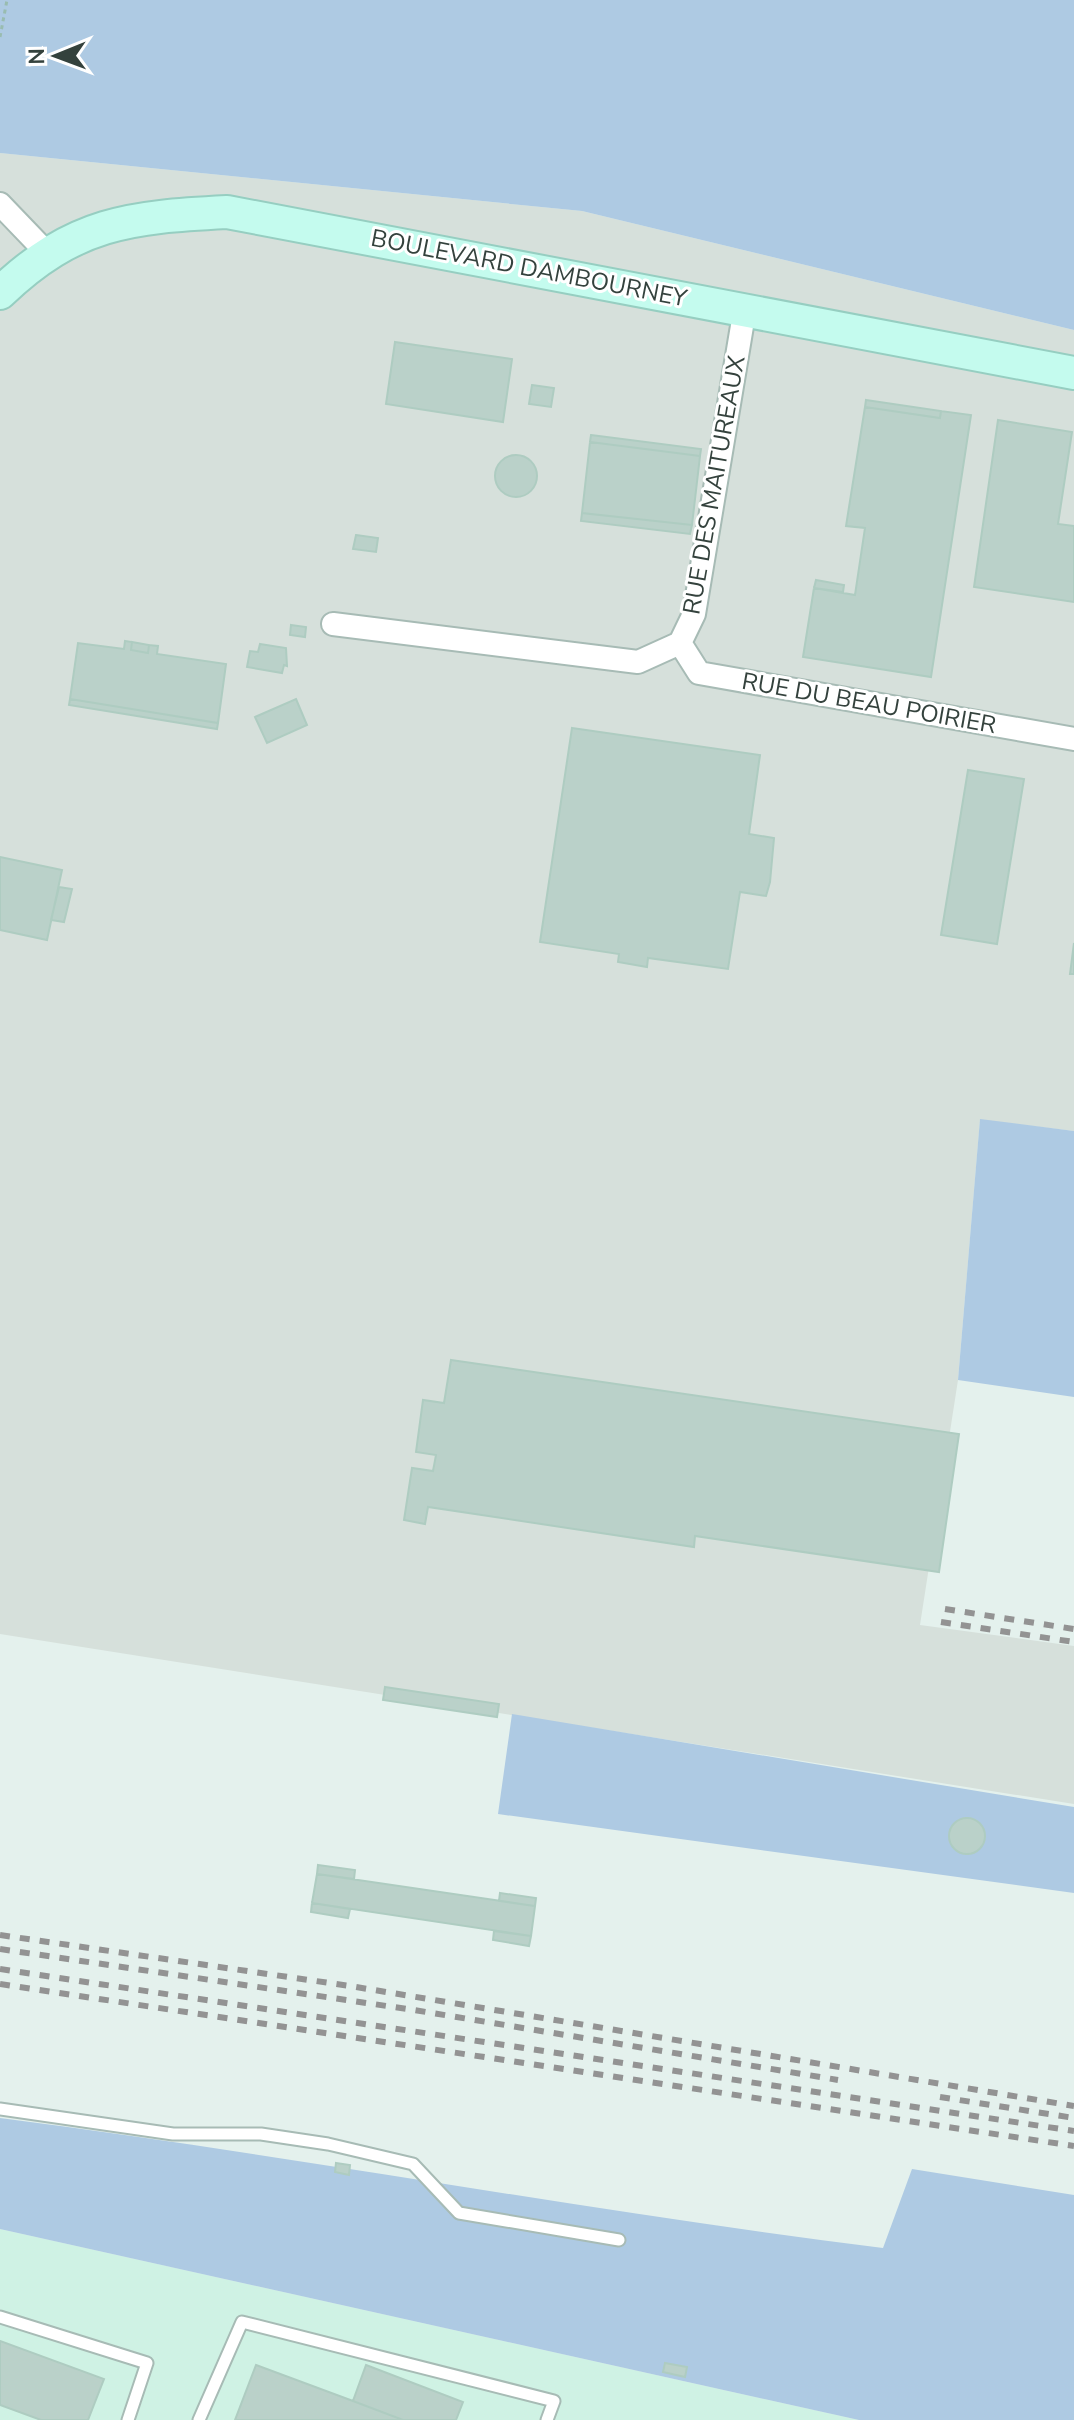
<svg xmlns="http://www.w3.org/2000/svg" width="1074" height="2420" font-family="'Nunito Sans',sans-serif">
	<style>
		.commercial { fill: #cff2e4 }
		.industrial { fill: #d6e0db }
		.green { fill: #aecae3 }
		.building { fill: #bad1c9; stroke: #aeccc1; stroke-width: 2 }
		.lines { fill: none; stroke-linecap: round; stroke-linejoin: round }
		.lane-casing { stroke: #a7bbb5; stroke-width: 15 }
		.street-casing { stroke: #a7bbb5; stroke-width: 26 }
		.secondary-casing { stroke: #96cec1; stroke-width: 36 }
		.path { stroke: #99bcb0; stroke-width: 3; stroke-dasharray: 4 4; stroke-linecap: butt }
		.lane { stroke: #fff; stroke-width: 11 }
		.street { stroke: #fff; stroke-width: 22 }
		.secondary { stroke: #c4fbee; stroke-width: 32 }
		.rail { stroke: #939393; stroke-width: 6; stroke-dasharray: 10 10; stroke-linecap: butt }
		.labels { text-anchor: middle; stroke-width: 6; stroke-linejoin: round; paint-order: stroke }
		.street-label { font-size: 24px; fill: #34423d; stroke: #fff }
	</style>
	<rect width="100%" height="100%" fill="#e4f1ed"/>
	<path class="commercial" d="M0,2229l859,191h-859z"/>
	<path class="industrial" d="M0,153l582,58 492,119v801l-94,-11 -22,260 -38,245 154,21v158l-1074,-170z"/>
	<path class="green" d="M0,0h1074v330l-492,-119 -582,-58z
		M980,1119l94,12v266l-116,-17z
		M512,1714l562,93v86l-576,-79z
		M0,2118c295,38 588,93 883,130l29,-79 162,26v225h-215l-859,-191z"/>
	<path class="building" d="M395,342l117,17 -9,63 -117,-18z
		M532,385l22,3 -3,19 -22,-3z
		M866,400l75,11 -1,7 -75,-11z
		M865,407l75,11 1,-7 30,4 -40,262 -128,-20 11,-69 41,7 10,-67 -19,-2z
		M998,420l74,12 -14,92 16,2v76l-100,-15z
		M591,435l110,14 -1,7 -110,-14z
		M590,442l110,14 -8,69 -110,-12z
		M495 476a21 21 0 1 1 42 0a21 21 0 1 1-42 0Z
		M582,513l110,12 -2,9 -109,-13z
		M356,535l22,3 -2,14 -23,-3z
		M816,580l28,5 -1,7 -29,-4z
		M291,625l15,2 -1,10 -15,-2z
		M125,641l7,1 -1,8 17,3 1,-8 9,1 -1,8 69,10 -8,59 -148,-24 8,-56 46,6z
		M132,642l17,3 -1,8 -17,-3z
		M260,644l26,4 1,18 -3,-1 -2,8 -35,-6 3,-16 8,1z
		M70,699l148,24 -1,6 -148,-24z
		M296,699l11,26 -40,18 -12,-26z
		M572,728l188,27 -11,79 25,4 -4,44 -4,14 -26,-4 -12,77 -80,-11 -1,9 -29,-5 1,-8 -79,-12z
		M968,770l56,9 -27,165 -56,-9z
		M0,857l62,13 -15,70 -47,-10z
		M59,887l13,2 -8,33 -13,-2z
		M1074,943v31h-4z
		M451,1360l508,74 -20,138 -244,-36 -1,11 -266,-40 -3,17 -21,-4 8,-52 21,3 3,-16 -20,-3 7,-52 21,3z
		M385,1687l114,17 -2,13 -114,-17z
		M949 1836a18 18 0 1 1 36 0a18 18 0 1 1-36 0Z
		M318,1865l37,5 -1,9 -37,-5z
		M317,1874l218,32 -4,30 -219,-33z
		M500,1893l36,5 -1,8 -36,-5z
		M312,1903l38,6 -2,9 -37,-6z
		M494,1931l37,5 -2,10 -36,-6z
		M336,2163l14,2 -1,10 -14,-3z
		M0,2341l104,38 -16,41h-47l-41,-15z
		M665,2363l22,4 -2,10 -22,-5z
		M256,2365l97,36 50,19h-168z
		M366,2365l97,37 -7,18h-53l-50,-19z"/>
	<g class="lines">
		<defs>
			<path id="lane" d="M0,2109l173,25h88l67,10 85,20 46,49 160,27
				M0,2317l147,46 -19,57
				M199,2420l43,-98 312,79 -7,19"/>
			<path id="street" d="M0,204l47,49
				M333,624l305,38 42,-19 14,-29 51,-306
				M680,643l19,30 375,66"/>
			<path id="secondary" d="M0,293c74,-71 130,-76 227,-81l847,161"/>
		</defs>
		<use href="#lane" class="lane-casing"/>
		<use href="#street" class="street-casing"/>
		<use href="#secondary" class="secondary-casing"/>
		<path class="path" d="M0,37l7,-37"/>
		<use href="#lane" class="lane"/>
		<use href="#street" class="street"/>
		<use href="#secondary" class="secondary"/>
		<path class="rail" d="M945,1609l129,20
			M941,1622l133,20
			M0,1935l350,51 724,120
			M0,1949l414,61 424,70
			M0,1969l1074,162
			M0,1984l1074,162
			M940,2097l134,21"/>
	</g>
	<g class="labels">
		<g class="street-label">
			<text transform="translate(529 268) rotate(11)" y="8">BOULEVARD DAMBOURNEY</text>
			<text transform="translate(714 485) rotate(-80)" y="8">RUE DES MAITUREAUX</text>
			<text transform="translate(869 703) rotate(10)" y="8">RUE DU BEAU POIRIER</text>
		</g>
	</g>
	<g transform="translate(56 56) rotate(269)" stroke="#ffffff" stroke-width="6" paint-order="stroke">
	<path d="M0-6L14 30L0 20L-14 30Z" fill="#34423d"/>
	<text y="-12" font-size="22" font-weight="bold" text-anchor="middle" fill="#34423d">N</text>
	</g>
</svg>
